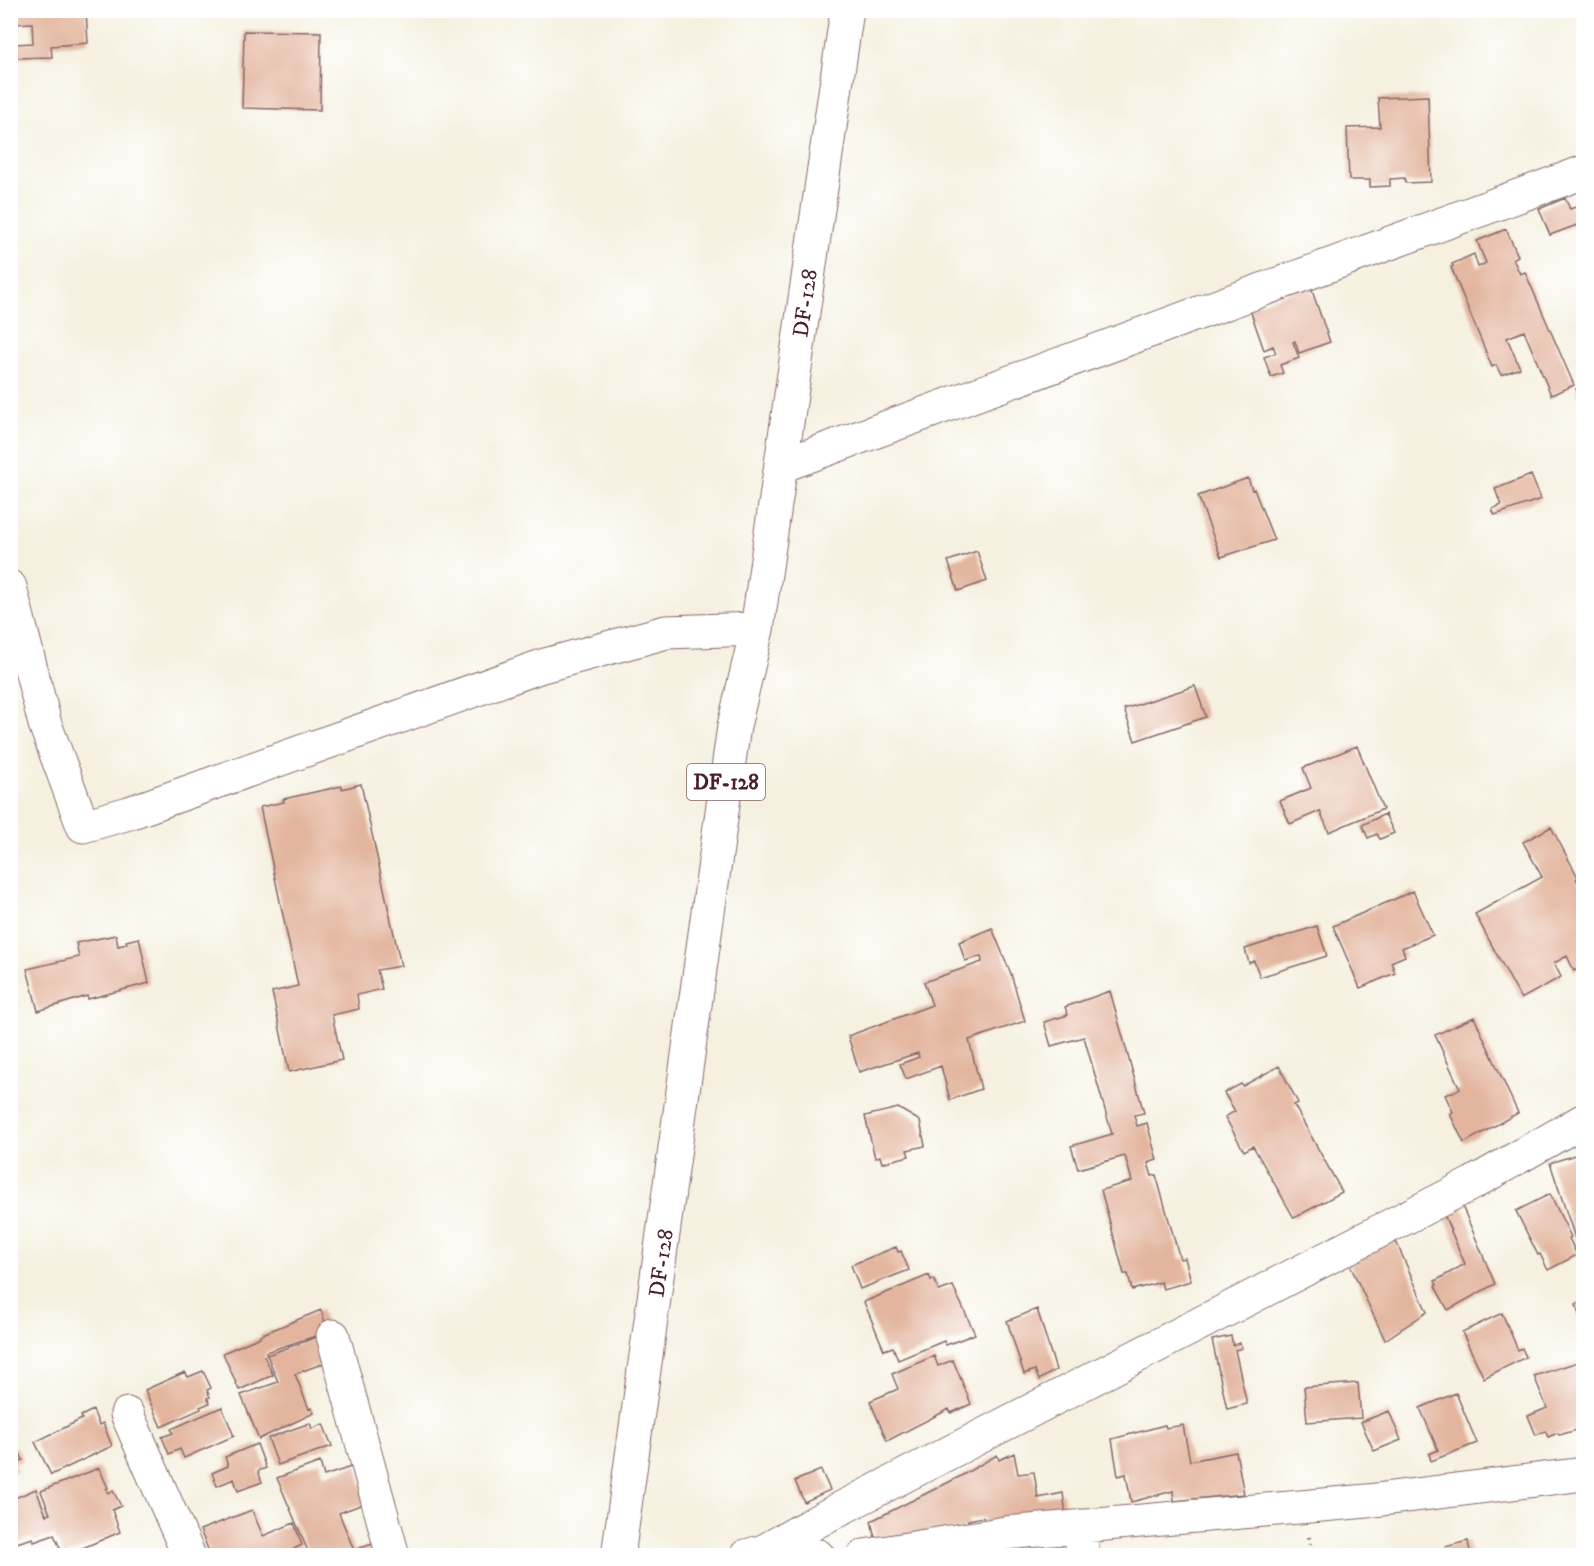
<svg xmlns="http://www.w3.org/2000/svg" width="1594" height="1566" font-family="'IM FELL DW Pica',serif">
	<style>
		.building { fill: #e3b59e }
		.lines { fill: none; stroke-linecap: round; stroke-linejoin: round }
		.street-casing { stroke: #86686a; stroke-width: 35 }
		.primary-casing { stroke: #86686a; stroke-width: 35 }
		.path { stroke: #86686a; stroke-width: 4; stroke-dasharray: 1.5 4.5; stroke-linecap: butt }
		.street { stroke: #fff; stroke-width: 33 }
		.primary { stroke: #fff; stroke-width: 33 }
		.labels { text-anchor: middle; stroke-width: 4.5; stroke-linejoin: round; paint-order: stroke }
		.shield { fill: #fff; stroke: #80626b; stroke-width: 1.5 }
		.shield-label { font-size: 21px; font-weight: bold; fill: #4a1f2b }
		.street-label { font-size: 22px; fill: #4a1f2b; stroke: #fff }
	</style>
	<rect width="100%" height="100%" fill="#fff"/>
	<filter id="ink" filterUnits="userSpaceOnUse"><feTurbulence type="fractalNoise" baseFrequency=".0167" numOctaves="2"/><feDisplacementMap in="SourceGraphic" scale="12" xChannelSelector="R" yChannelSelector="G"/><feConvolveMatrix kernelMatrix="1 2 1 2 8 2 1 2 1" color-interpolation-filters="sRGB"/></filter>
	<filter id="wash" filterUnits="userSpaceOnUse"><feTurbulence type="fractalNoise" baseFrequency=".008" numOctaves="4" result="noise"/><feDisplacementMap in="SourceGraphic" scale="24" xChannelSelector="R" yChannelSelector="G"/><feGaussianBlur stdDeviation="1.35" result="paint"/><feColorMatrix in="noise" values="0 0 0 0 0 0 0 0 0 0 0 0 0 0 0 0 0 1.4 0 .05"/><feComposite in="paint" operator="in"/></filter>
	<g filter="url(#wash)">
		<rect width="100%" height="100%" fill="#f5f0df"/>
		<g id="blocks">
			<path class="building" d="M10,10h76l2,33 -37,3 1,11 -35,1 -1,-14 17,-1 -1,-20 -21,1z
				M244,31l77,1 -1,78 -78,-2z
				M1428,96l3,86 -26,1v-5l-15,1v7l-20,1v-7h-21l-2,-52 33,-1 -2,-29z
				M1565,198l5,11 14,-5v37l-7,-16 -27,10 -11,-26z
				M1506,229l12,27 -5,3 7,15 5,-2 49,113 -23,10 -27,-64 -17,7 13,30 -19,7 -5,-10 -4,2 -41,-100 2,-1 -1,-2 22,-10 4,13 8,-4 -9,-22z
				M1310,285l20,57 -31,11 -4,-12 -2,1 6,16 -19,7 3,8 -12,4 -7,-20 12,-4 -3,-7 -9,4 -15,-43z
				M1584,386v21l-8,-18z
				M1531,475l10,24 -46,16 -3,-6 9,-4 -6,-16z
				M1248,478l4,12 2,-1 20,51 -53,17 -23,-61z
				M977,551l10,30 -29,10 -10,-30z
				M1195,686l11,31 -71,24 -11,-32z
				M1357,746l26,63 -54,23 -9,-21 -30,13 -10,-23 31,-13 -8,-20z
				M361,784l40,182 -24,4 5,19 -25,6 2,14 -27,6 10,45 -53,12 -17,-80 26,-6 -38,-179 24,-5 -1,-3 59,-13v3z
				M1385,814l9,19 -14,6 -3,-5 -9,4 -6,-13z
				M1551,827l27,50 -2,2 8,13v74l-10,5 -7,-15 -13,7 7,14 -40,22 -46,-85 67,-37 -19,-35z
				M1413,891l20,44 -31,13 3,8 -14,6 4,11 -35,15 -27,-62z
				M1317,926l10,30 -67,21 -6,-16 -5,2 -4,-14z
				M992,928l19,46 14,47 -56,19 12,49 -31,11 -9,-34 -35,13 -6,-15 19,-7 -1,-4 -59,19 -11,-36 84,-31 -8,-23 58,-20 -1,-6 -16,5 -6,-19z
				M116,935l2,11 9,-2 -1,-3 13,-3 10,45 -61,16 -1,-3 -49,15 -11,-42 52,-12 -3,-14z
				M1110,991l34,122 -10,2 3,11 10,-3 10,37 -9,3 4,13 4,-1 24,84 5,-1 6,23 -28,8 -2,-7 -29,8 -4,-16h-4l-23,-84 31,-9 -7,-25 -47,13 -7,-23 41,-12 -28,-97 -33,9 -7,-24 24,-7 -3,-8z
				M1474,1017l44,96 -54,30 -14,-29 3,-2 -8,-17 15,-6 -25,-54z
				M1279,1066l19,37 -4,2 48,87 -48,26 -41,-72 -9,5 -19,-34 10,-6 -11,-18 17,-9 2,2z
				M898,1108l22,13 5,25 -18,4 2,6 -27,7 -2,-7 -5,2 -10,-42z
				M1584,1152v99l-4,2 -30,-90z
				M1550,1194l21,43 -2,1 8,17 -29,15 -8,-16 -2,1 -22,-44z
				M1460,1201l35,83 -47,26 -13,-24 2,-1 -2,-4 30,-17 -23,-54z
				M1395,1239l32,73 -42,28 -35,-75 25,-17z
				M896,1247l2,5 3,-1 8,19 -49,19 -9,-24z
				M929,1275l2,5 3,-1 5,12 14,-5 22,48 -29,11 -2,-4 -46,19 -5,-13 -9,3 -20,-48z
				M1584,1301v27h-1l-7,-24z
				M1037,1309l19,61 -17,10 -4,-10 -11,4 -17,-53z
				M321,1310l7,22 -62,20 1,3 61,-22 7,26 -40,15 14,35 2,-1 3,5 -55,26 -18,-44 37,-13 -11,-27 -3,1 9,19 -34,15 -16,-37 37,-16v-2z
				M1502,1313l16,37 4,-2 4,9 -42,21 -22,-46z
				M1231,1336l2,9 7,-2 2,5 -7,2 12,54 -20,5 -15,-69z
				M934,1356l4,10 15,-6 18,44 -20,9 -2,-4 -62,32 -17,-40 28,-12 -6,-15z
				M1584,1360v68l-25,7 -1,-2 -10,4 -3,-6 -9,4 -8,-19 19,-8 -13,-32z
				M203,1371l8,17 -4,2 3,7 -3,1 3,5 -10,4 1,2 -40,18 -16,-37 40,-18 3,5z
				M1358,1383l3,35 -54,4 -3,-35z
				M1456,1393l21,50 -46,18 -2,-7 9,-4 -18,-42z
				M222,1407l12,29 -50,22 -4,-9 -11,5 -7,-17 11,-4 -2,-4z
				M93,1410l6,15 4,-2 9,23 -61,29 -16,-33 47,-23 -1,-3z
				M1389,1411l12,29 -27,11 -13,-29z
				M310,1423l2,6 11,-5 9,22 -54,19 -10,-27z
				M1165,1425l1,3 17,-3 7,36 46,-9 8,42 -70,7 -1,-10 -42,11 -5,-28 -8,2 -6,-37z
				M257,1444l9,24 -8,3 4,11 -24,9 -4,-12 -17,7 -5,-13 16,-7 -3,-9z
				M17,1447l6,13 -9,5 4,6 -8,3v-24z
				M1014,1453l4,21 16,-2 4,26 25,-5 3,22 -80,11 -3,-9 -15,3 1,8 -93,14 -5,-21 88,-44 38,-22 2,5z
				M320,1462l4,14 33,-11 9,38 -27,10 15,37 22,-7 3,13h-69l-33,-78z
				M99,1468l9,20 -2,1 2,4 5,-2 8,15 -9,4 8,22 -56,24 -10,-21 -20,7 -1,-4 -23,7v-45l26,-11 10,26 4,-1 -9,-23z
				M821,1470l9,20 -26,12 -9,-21z
				M252,1510l11,26 31,-13 8,22 -8,4 2,7h-68l-2,-5 -15,5 -11,-26z
				M1468,1541l3,15h-24l-2,-9z
				M29,1548l3,8h-21v-1z"/>
		</g>
	</g>
	<g filter="url(#ink)">
		<use href="#blocks" fill-opacity="0" stroke="#86686a" stroke-width="1.5"/>
		<g class="lines">
			<defs>
				<path id="street" d="M781,466l803,-294
					M10,587l35,137 38,102 46,-13 413,-147 124,-34 91,-3
					M333,1336l60,220
					M127,1414l62,142
					M764,1551l54,5
					M746,1556l18,-5 68,-38 641,-330 111,-63
					M864,1556l142,-23 361,-32 217,-27
					M1082,1556v-30"/>
				<path id="primary" d="M618,1556l116,-830 23,-97 90,-619"/>
			</defs>
			<use href="#street" class="street-casing"/>
			<use href="#primary" class="primary-casing"/>
			<path class="path" d="M1309,1537l2,19"/>
			<use href="#street" class="street"/>
			<use href="#primary" class="primary"/>
		</g>
	</g>
	<g class="labels">
		<rect class="shield" x="687" y="764" width="78" height="36" rx="4.5"/>
		<g class="shield-label">
			<text x="726" y="789">DF-128</text>
		</g>
		<g class="street-label">
			<text transform="translate(804 303) rotate(-82)" y="8">DF-128</text>
			<text transform="translate(660 1263) rotate(-82)" y="8">DF-128</text>
		</g>
	</g>
	<rect width="1594" height="1566" fill="none" stroke="#fff" stroke-width="36"/>
</svg>
